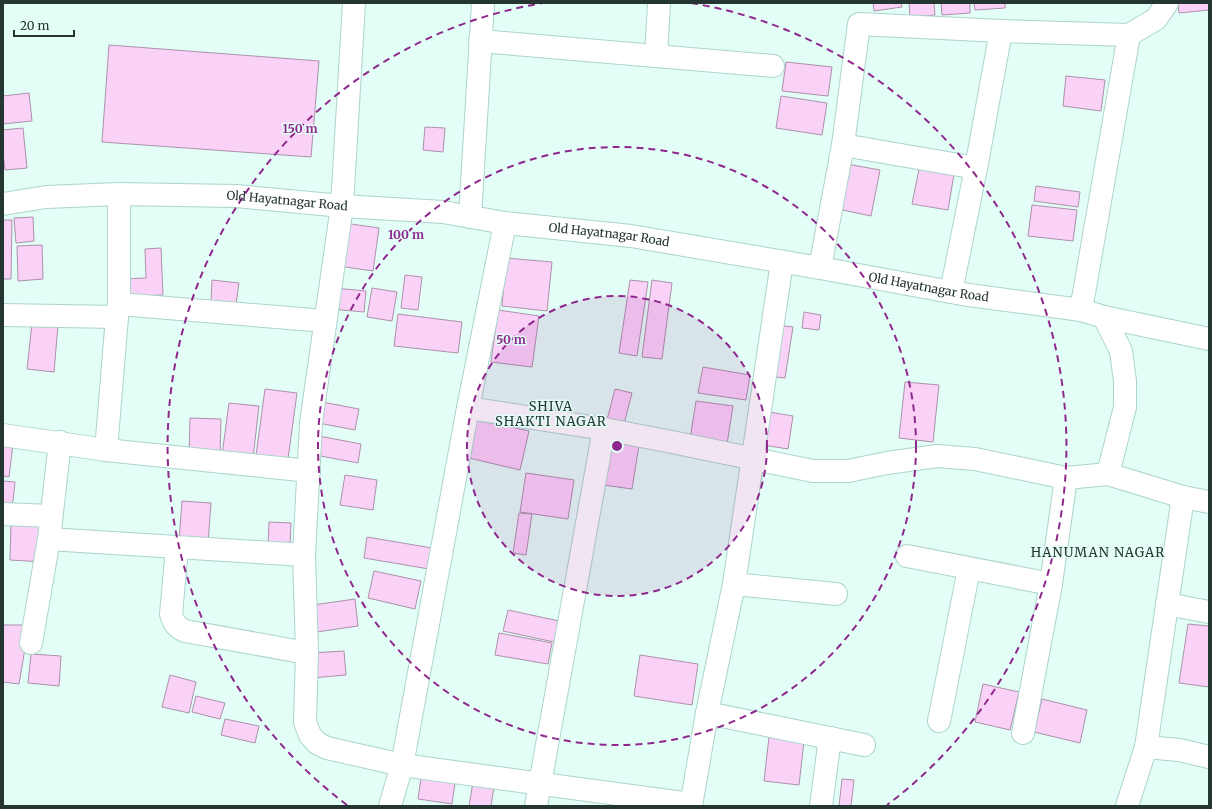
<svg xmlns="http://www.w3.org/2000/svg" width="1212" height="809" font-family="Merriweather,serif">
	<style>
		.building { fill: #fad2f7; stroke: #ac91aa }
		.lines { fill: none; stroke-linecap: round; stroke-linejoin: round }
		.minor-casing { stroke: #aad5cc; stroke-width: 24 }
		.minor { stroke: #fff; stroke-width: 22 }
		.ring { fill: none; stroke: #8f288d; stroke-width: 2; stroke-dasharray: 7 5 }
		.labels { text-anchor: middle; stroke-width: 3; stroke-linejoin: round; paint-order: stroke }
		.street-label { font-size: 12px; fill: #253632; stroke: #e3fdf7 }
		.neighbourhood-label { font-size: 13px; letter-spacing: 1px; fill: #253632; stroke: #e3fdf7 }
		.centre { fill: #8f288d; stroke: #e3fdf7; stroke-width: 2 }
		.ring-label { font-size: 12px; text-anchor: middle; font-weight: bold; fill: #8f288d; stroke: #e3fdf7; stroke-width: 3; stroke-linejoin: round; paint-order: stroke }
	</style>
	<rect width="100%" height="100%" fill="#e3fdf7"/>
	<path class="building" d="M873,3h28l1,4 -28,4z
		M909,3h25l1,12 -25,2z
		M941,3h29v10l-28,2z
		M974,3h31v5l-30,2z
		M1178,3h31v7l-30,3z
		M109,45l210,16 -8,96 -209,-15z
		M786,62l46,5 -4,29 -46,-5z
		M1066,76l39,4 -4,31 -38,-5z
		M29,93l3,28 -29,3v-28z
		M781,96l46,7 -5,32 -46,-7z
		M425,127l20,1 -2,24 -20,-2z
		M23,128l4,40 -22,2 -2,-16v-24z
		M847,164l33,6 -9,46 -33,-7z
		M919,169l35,5 -6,36 -36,-6z
		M1036,186l44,6 -2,15 -44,-6z
		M1032,205l45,5 -4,31 -45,-5z
		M33,217l1,24 -18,2 -2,-25z
		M3,220h9l-1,59h-8z
		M344,223l35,5 -6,43 -35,-5z
		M42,245l1,34 -25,2 -1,-35z
		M161,248l2,47 -44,2v-18l27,-1 -1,-29z
		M506,258l46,4 -5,49 -45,-5z
		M405,275l17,2 -4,33 -17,-2z
		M212,280l27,3 -3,21 -25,-3z
		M630,280l18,2 -11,74 -18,-3z
		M652,280l20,3 -10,76 -20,-2z
		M334,288l32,3 -2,21 -33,-3z
		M372,288l25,4 -5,29 -25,-4z
		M498,310l41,6 -7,51 -41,-5z
		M804,312l17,3 -2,15 -17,-2z
		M398,314l64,8 -4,31 -64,-7z
		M32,323l26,2 -4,47 -27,-3z
		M777,325l16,2 -8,51 -17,-2z
		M703,367l47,8 -4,25 -48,-7z
		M905,382l34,3 -6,57 -34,-4z
		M265,389l32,4 -9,66 -32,-4z
		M615,389l17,4 -8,31 -17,-4z
		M317,401l42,8 -4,21 -42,-8z
		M696,401l37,5 -6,38 -37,-5z
		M229,403l30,3 -6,52 -31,-3z
		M769,412l24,4 -5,33 -25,-4z
		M190,418l31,1 -1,37 -31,-1z
		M477,420l52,11 -9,39 -51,-12z
		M319,436l42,8 -3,19 -43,-8z
		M609,441l30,4 -7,44 -29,-4z
		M3,443l10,1 -4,33 -6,-1z
		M526,473l48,7 -6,39 -48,-7z
		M345,475l32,5 -4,30 -33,-5z
		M3,481l12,1 -3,28 -9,-1z
		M182,501l29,2 -3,40 -29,-2z
		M519,513l13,1 -6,41 -13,-2z
		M11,522l35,1 -2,39 -34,-2z
		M269,522l22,1 -1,22h-22z
		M367,537l65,11 -3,21 -65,-11z
		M374,571l47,10 -6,28 -47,-11z
		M355,599l3,27 -48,7 -4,-27z
		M508,610l51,11 -5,21 -51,-11z
		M1188,624l21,2v61l-30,-4z
		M3,625h26l-10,59 -16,-2z
		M499,633l53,10 -4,21 -53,-9z
		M344,651l2,24 -34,3 -2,-25z
		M31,654l30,2 -2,30 -31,-3z
		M640,655l58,9 -6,41 -58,-9z
		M170,675l26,7 -7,31 -27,-6z
		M983,684l36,8 -9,38 -35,-8z
		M196,696l29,7 -5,16 -28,-7z
		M1042,699l45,11 -7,33 -46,-11z
		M225,719l34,7 -4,17 -34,-8z
		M769,737l35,4 -5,44 -35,-4z
		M422,771l34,5 -4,28 -34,-5z
		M474,776l21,4 -4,26h-22z
		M842,779l12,1 -3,26h-12z"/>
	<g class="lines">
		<defs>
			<g id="minor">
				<path d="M354,3l-12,203 -31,217 -7,132 3,98 -2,69 5,13 7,8 10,5 75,17 289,39"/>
				<path d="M480,41l293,25"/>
				<path d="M656,56l3,-53"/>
				<path d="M843,145l133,23 25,-137 128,4"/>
				<path id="s1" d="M3,204l43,-7 73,-3 117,2 106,10 101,6 62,11 126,13 189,32 142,26 119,16 23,7 105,22"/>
				<path d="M470,217l13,-214"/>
				<path d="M820,268l23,-123 16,-121 142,7"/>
				<path d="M951,292l25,-124"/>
				<path d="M119,304l206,17"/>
				<path d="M1081,310l48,-275 27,-16 11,-16"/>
				<path d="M3,315l114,2"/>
				<path d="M1104,317l17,34 4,30v26l-17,67"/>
				<path d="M468,408l136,21 63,12 146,30h35l39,-8 50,-7 38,3 91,19 42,-4 75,23 26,5"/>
				<path d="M3,435l103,15 203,21"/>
				<path d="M106,450l11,-133 2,-13v-110"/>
				<path d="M3,514l48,2"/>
				<path d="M49,539l255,16"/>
				<path d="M177,548l-6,66c3,9 5,13 14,17l122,22"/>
				<path d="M907,556l144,28"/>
				<path d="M734,584l102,10"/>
				<path d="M1167,604l42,8"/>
				<path d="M31,643l18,-104 11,-97"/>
				<path d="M707,713l157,32"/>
				<path d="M939,721l30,-152"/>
				<path d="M1023,733l28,-149 15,-106"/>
				<path d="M1146,747l33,3 30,7"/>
				<path d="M390,806l12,-41 66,-357 37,-185"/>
				<path d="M536,806l68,-377"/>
				<path d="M691,806l16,-93 27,-129 48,-322"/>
				<path d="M821,806l9,-68"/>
				<path d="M1127,806l19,-59 37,-250"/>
			</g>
		</defs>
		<use href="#minor" class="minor-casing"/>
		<use href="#minor" class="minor"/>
	</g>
	<circle cx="617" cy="446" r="150" fill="#8f288d" fill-opacity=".12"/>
	<g class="ring">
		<circle cx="617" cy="446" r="150"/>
		<circle cx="617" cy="446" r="299"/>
		<path d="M347 805A449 449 0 0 1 543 3M691 3A449 449 0 0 1 887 805"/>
	</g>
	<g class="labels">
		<g class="street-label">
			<text dy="4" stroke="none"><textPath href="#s1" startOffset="285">Old Hayatnagar Road</textPath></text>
			<text dy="4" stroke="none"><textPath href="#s1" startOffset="609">Old Hayatnagar Road</textPath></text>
			<text dy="4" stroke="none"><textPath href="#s1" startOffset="933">Old Hayatnagar Road</textPath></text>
		</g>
		<g class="neighbourhood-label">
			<text x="551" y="411">SHIVA<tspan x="551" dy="15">SHAKTI NAGAR</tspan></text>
			<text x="1098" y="557">HANUMAN NAGAR</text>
		</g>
	</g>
	<circle cx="617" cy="446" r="6" class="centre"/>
	<g class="ring-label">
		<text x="300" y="133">150 m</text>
		<text x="406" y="239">100 m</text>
		<text x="511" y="344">50 m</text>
	</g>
	<rect width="1212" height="809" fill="none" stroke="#253632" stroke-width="8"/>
	<path d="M14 30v6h60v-6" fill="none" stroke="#253632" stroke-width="2"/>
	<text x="20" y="30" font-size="12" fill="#253632" stroke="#e3fdf7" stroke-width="3" paint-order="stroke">20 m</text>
</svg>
